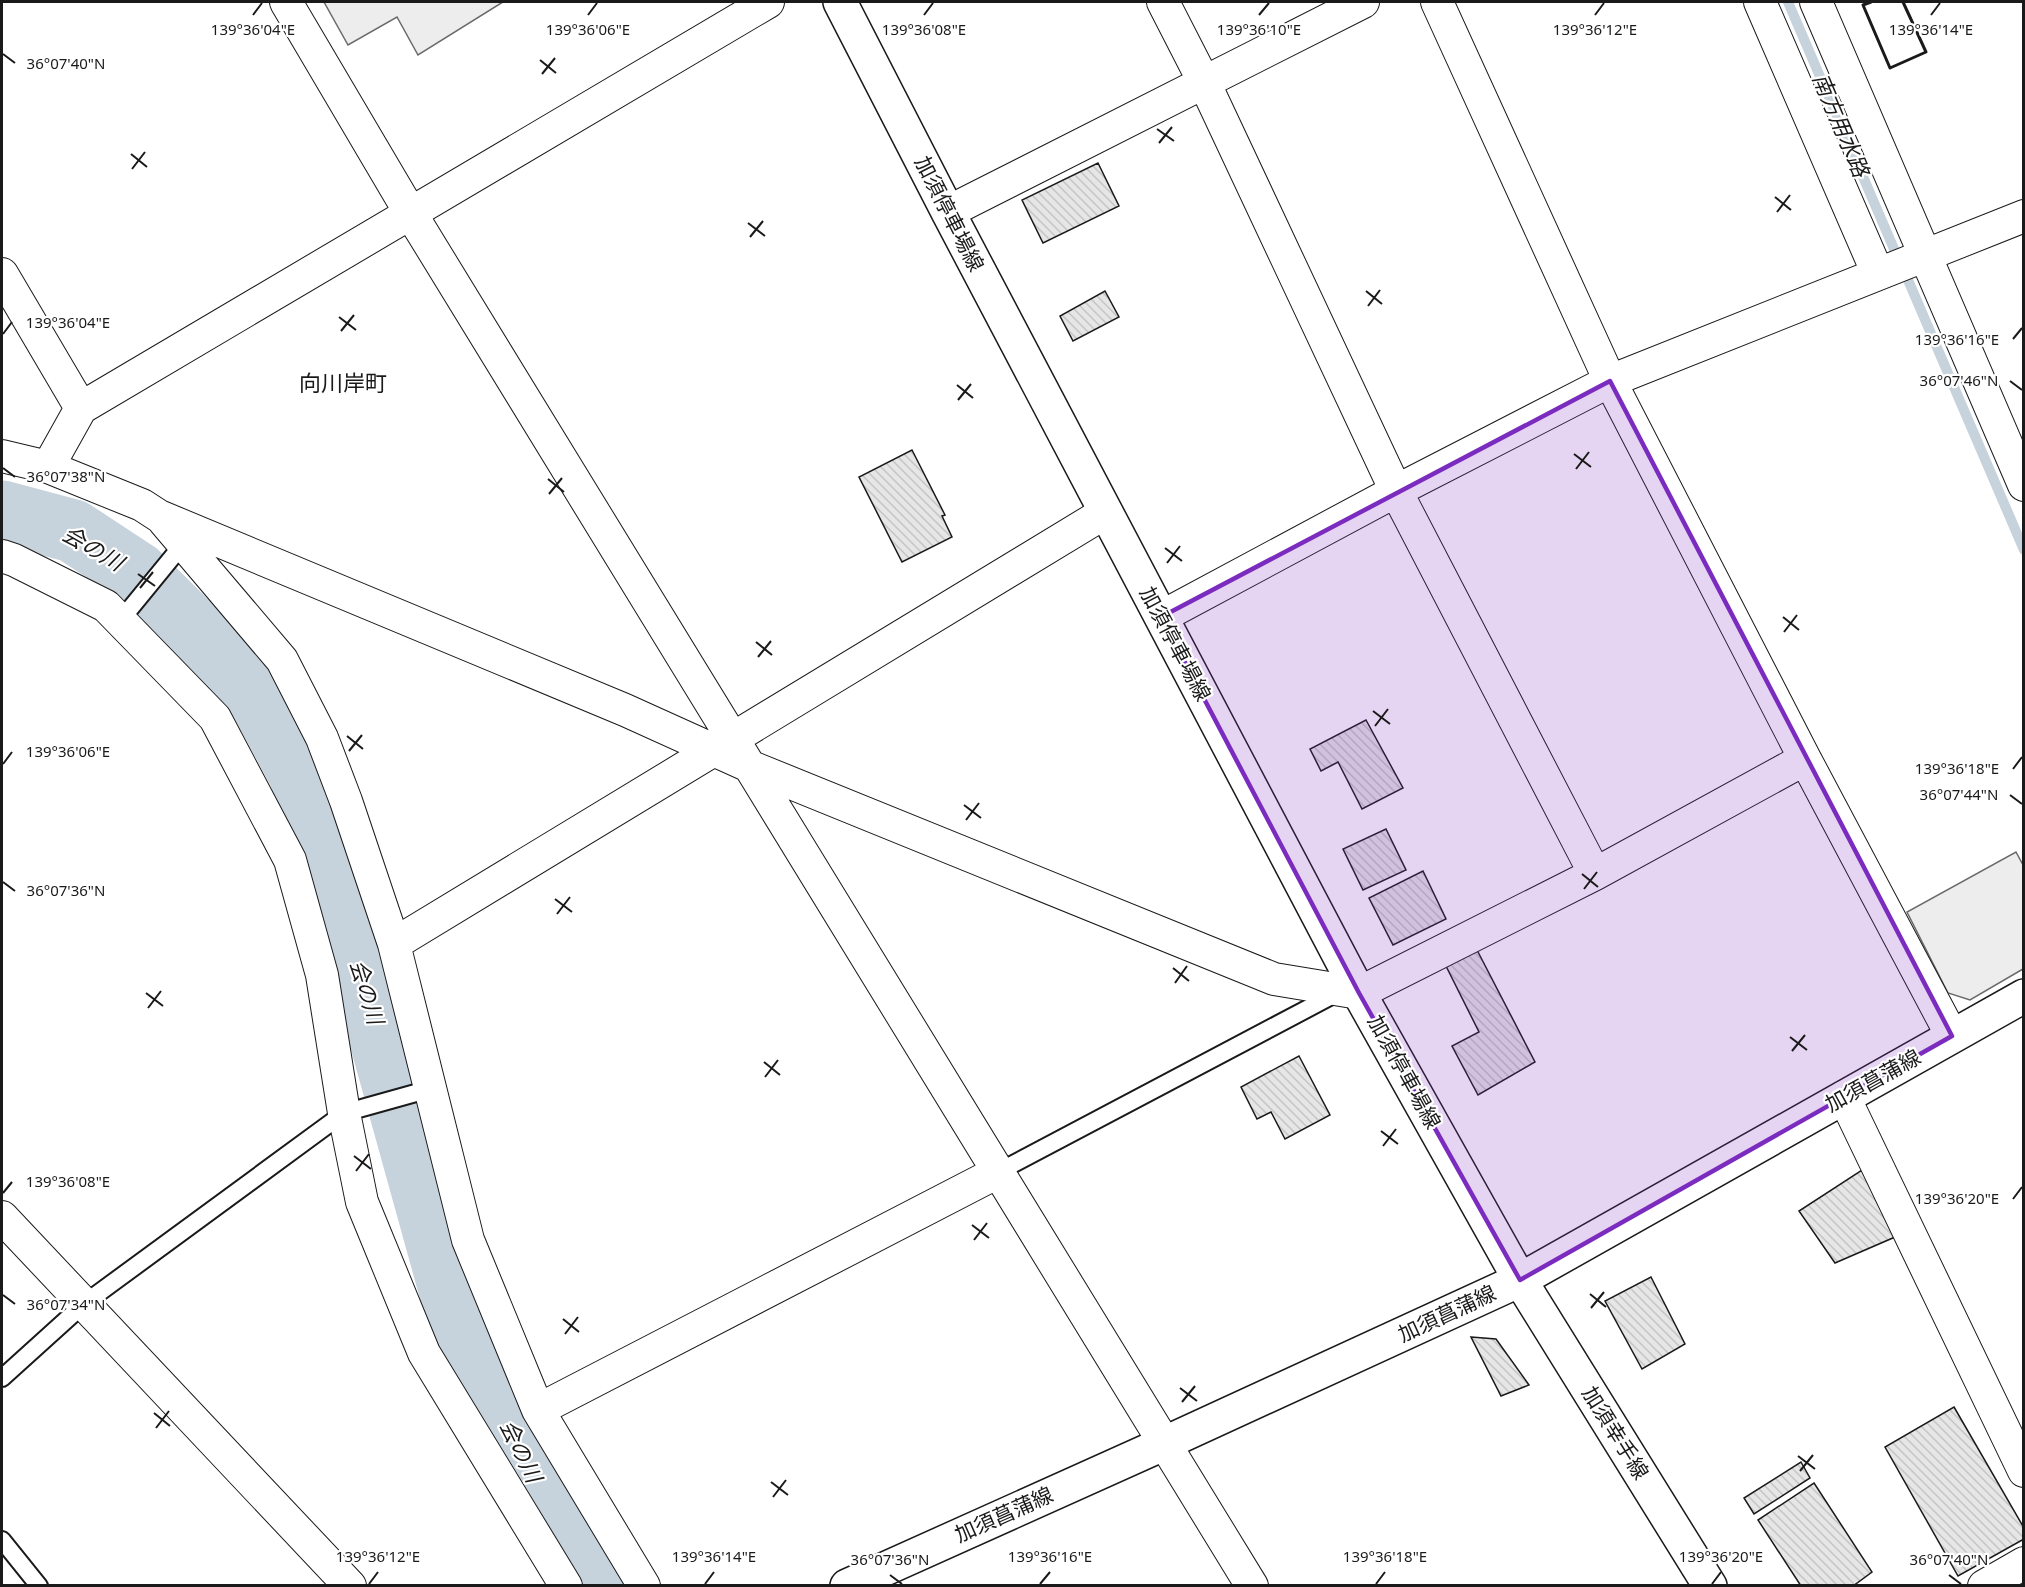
<svg xmlns="http://www.w3.org/2000/svg" width="2025" height="1587" font-family="'Noto Sans','Noto Sans JP',sans-serif">
	<style>
		.parking { fill: #ededed; stroke: #6a6a6a; stroke-width: 1.5 }
		.lines { fill: none; stroke-linecap: round; stroke-linejoin: round }
		.stream { stroke: #c6d2dc; stroke-width: 10 }
		.river { stroke: #c6d2dc; stroke-width: 63 }
		.building { fill: url(#building-back-hatch); stroke: #1a1a1a; stroke-width: 1.5 }
		.lane-casing { stroke: #1a1a1a; stroke-width: 20 }
		.street-casing { stroke: #1a1a1a; stroke-width: 34 }
		.secondary-casing { stroke: #1a1a1a; stroke-width: 36 }
		.lane { stroke: #fff; stroke-width: 16 }
		.street { stroke: #fff; stroke-width: 32 }
		.secondary { stroke: #fff; stroke-width: 33 }
		.wall { stroke: #1a1a1a; stroke-width: 3 }
		.marked { fill: #7b2cbf; fill-opacity: 0.2; stroke: #7b2cbf; stroke-width: 4.5; stroke-linejoin: round }
		.ticks { fill: none; stroke: #1a1a1a; stroke-width: 2 }
		.labels { text-anchor: middle; stroke-width: 4.5; stroke-linejoin: round; paint-order: stroke }
		.street-label { font-size: 21px; fill: #1a1a1a; stroke: #fff }
		.water-label { font-size: 22px; font-style: italic; fill: #1a1a1a; stroke: #fff }
		.neighbourhood-label { font-size: 22px; fill: #1a1a1a; stroke: #fff }
		.ticks-label { font-size: 15px; text-anchor: middle; fill: #1a1a1a; stroke: #fff; stroke-width: 4.5; stroke-linejoin: round; paint-order: stroke }
	</style>
	<defs>
		<pattern id="building-back-hatch" width="6" height="6" patternUnits="userSpaceOnUse" patternTransform="scale(1.5)"><rect width="6" height="6" fill="#e6e6e6"/><path d="M-1 5l2 2M0 0l6 6M5-1l2 2" fill="none" stroke="#c5c5c5"/></pattern>
	</defs>
	<rect width="100%" height="100%" fill="#fff"/>
	<path class="parking" d="M324,2h179l-85,53 -21,-38 -49,28z
		M2016,852l7,13v104l-53,31 -22,-7 -41,-81z"/>
	<g class="lines">
		<path class="stream" d="M1788,2l106,247
			M1908,280l116,270"/>
		<path class="river" d="M2,512l71,19 64,42 118,117 45,84 71,230 87,314 108,226 28,42"/>
	</g>
	<path class="building" d="M1098,163l21,43 -76,37 -21,-43z
		M1105,291l14,26 -46,24 -13,-25z
		M912,450l33,65 -3,1 10,21 -50,25 -43,-85z
		M1366,720l37,68 -41,21 -24,-47 -17,9 -11,-22z
		M1386,829l20,41 -43,20 -20,-41z
		M1423,871l23,48 -53,26 -24,-47z
		M1477,950l58,112 -57,33 -26,-49 27,-14 -33,-66z
		M1299,1056l31,59 -45,24 -14,-27 -14,7 -16,-32z
		M1862,1170l33,67 -60,26 -36,-52z
		M1651,1277l34,67 -43,25 -37,-68z
		M1471,1337l25,2 33,46 -28,11z
		M1954,1407l70,121v11l-66,37 -73,-129z
		M1801,1462l9,16 -56,36 -10,-16z
		M1814,1483l58,89 -19,14h-52l-43,-66z"/>
	<g class="lines">
		<defs>
			<path id="lane" d="M120,621l63,-77
				M998,1172l341,-180
				M2,1378l83,-75 259,-190 86,-24
				M2,1540l37,46"/>
			<path id="street" d="M286,2l125,212 841,1372
				M1163,2l41,80 192,409 199,383
				M1437,2l173,379 195,378 147,277
				M1760,2l118,272
				M1816,2l208,483
				M948,212l415,-210
				M2,274l79,134
				M2,456l46,11 94,38 17,11 466,194 124,56 525,213 85,14 236,-119 210,-115
				M48,467l33,-59 687,-406
				M164,521l118,139 40,78 24,63 48,143 74,296 70,170 106,176
				M2,556l12,4 92,46 109,112 75,142 32,115 22,138 18,89 62,151 142,233
				M1161,617l235,-126 214,-110 414,-165
				M394,944l712,-432
				M1844,1097l180,374
				M2,1217l348,369
				M538,1410l460,-238
				M1984,1586l40,-23"/>
			<path id="secondary" d="M840,2l108,210 411,781 161,287 190,306
				M847,1586l316,-142 357,-164 504,-284"/>
		</defs>
		<use href="#lane" class="lane-casing"/>
		<use href="#street" class="street-casing"/>
		<use href="#secondary" class="secondary-casing"/>
		<use href="#lane" class="lane"/>
		<use href="#street" class="street"/>
		<use href="#secondary" class="secondary"/>
		<path class="wall" d="M1871,2l-8,3 27,63 36,-16 -23,-50"/>
	</g>
	<path class="marked" d="M1610,381l342,655 -432,244 -161,-287 -198,-376z"/>
	<path class="ticks" d="M253,15l9,-12M588,15l9,-12M924,15l9,-12M1259,15l10,-12M1595,15l9,-12M1931,15l9,-12M3,54l12,9M540,60l16,13M542,74l13,-16M1157,129l17,12M1159,143l13,-16M131,154l16,13M132,169l13,-17M1775,197l16,13M1777,212l13,-17M748,223l17,13M750,237l13,-16M1366,291l16,13M1368,306l12,-16M339,317l17,13M341,331l13,-16M3,334l9,-12M2013,339l9,-11M2010,381l12,9M957,385l16,13M958,400l13,-16M1574,454l17,13M3,468l12,9M1576,469l13,-17M548,479l16,13M549,494l13,-16M1165,548l17,13M1167,563l13,-17M138,574l17,12M140,588l13,-16M1783,617l16,13M1784,632l13,-17M756,642l16,13M758,657l13,-16M1373,711l17,13M1375,726l13,-17M347,736l16,13M349,751l13,-16M3,764l9,-12M2013,769l9,-12M2010,795l12,9M964,805l17,13M966,820l13,-17M1582,874l16,13M3,882l12,9M1584,889l13,-17M555,899l17,13M557,914l13,-17M1173,968l16,13M1175,983l12,-17M146,993l17,13M148,1008l13,-17M1790,1037l17,13M1792,1051l13,-16M764,1062l16,13M765,1077l13,-17M1381,1131l17,13M1383,1146l13,-17M354,1156l17,13M356,1171l13,-17M3,1193l9,-11M2013,1199l9,-12M972,1225l17,13M974,1240l13,-17M1590,1294l16,13M3,1295l12,9M1591,1308l13,-16M563,1319l16,13M565,1334l13,-17M1180,1388l17,13M1182,1402l13,-16M154,1413l16,13M156,1428l13,-17M1798,1456l17,13M1800,1471l13,-16M771,1482l17,13M773,1497l13,-17M890,1575l12,9M1949,1575l12,9M369,1584l9,-12M705,1584l9,-12M1040,1584l10,-12M1376,1584l9,-12M1712,1584l9,-12"/>
	<g class="labels">
		<g class="street-label">
			<text transform="translate(949 214) rotate(63)" y="7">加須停車場線</text>
			<text transform="translate(1175 644) rotate(62)" y="7">加須停車場線</text>
			<text transform="translate(1404 1072) rotate(61)" y="7">加須停車場線</text>
			<text transform="translate(1873 1081) rotate(-29)" y="7">加須菖蒲線</text>
			<text transform="translate(1447 1314) rotate(-25)" y="7">加須菖蒲線</text>
			<text transform="translate(1615 1433) rotate(58)" y="7">加須幸手線</text>
			<text transform="translate(1004 1515) rotate(-24)" y="7">加須菖蒲線</text>
		</g>
		<g class="water-label">
			<text transform="translate(1841 125) rotate(67)" y="8">南方用水路</text>
			<text transform="translate(93 548) rotate(30)" y="8">会の川</text>
			<text transform="translate(367 992) rotate(73)" y="8">会の川</text>
			<text transform="translate(521 1451) rotate(64)" y="8">会の川</text>
		</g>
		<g class="neighbourhood-label">
			<text x="343" y="391">向川岸町</text>
		</g>
	</g>
	<g class="ticks-label">
		<text x="588" y="35">139°36'06"E</text>
		<text x="924" y="35">139°36'08"E</text>
		<text x="1259" y="35">139°36'10"E</text>
		<text x="253" y="35">139°36'04"E</text>
		<text x="1595" y="35">139°36'12"E</text>
		<text x="1931" y="35">139°36'14"E</text>
		<text x="66" y="69">36°07'40"N</text>
		<text x="68" y="328">139°36'04"E</text>
		<text x="1957" y="345">139°36'16"E</text>
		<text x="1959" y="386">36°07'46"N</text>
		<text x="66" y="482">36°07'38"N</text>
		<text x="68" y="757">139°36'06"E</text>
		<text x="1957" y="774">139°36'18"E</text>
		<text x="1959" y="800">36°07'44"N</text>
		<text x="66" y="896">36°07'36"N</text>
		<text x="68" y="1187">139°36'08"E</text>
		<text x="1957" y="1204">139°36'20"E</text>
		<text x="66" y="1310">36°07'34"N</text>
		<text x="378" y="1562">139°36'12"E</text>
		<text x="714" y="1562">139°36'14"E</text>
		<text x="1050" y="1562">139°36'16"E</text>
		<text x="1385" y="1562">139°36'18"E</text>
		<text x="1721" y="1562">139°36'20"E</text>
		<text x="890" y="1565">36°07'36"N</text>
		<text x="1949" y="1565">36°07'40"N</text>
	</g>
	<rect width="2025" height="1587" fill="none" stroke="#1a1a1a" stroke-width="6"/>
</svg>
